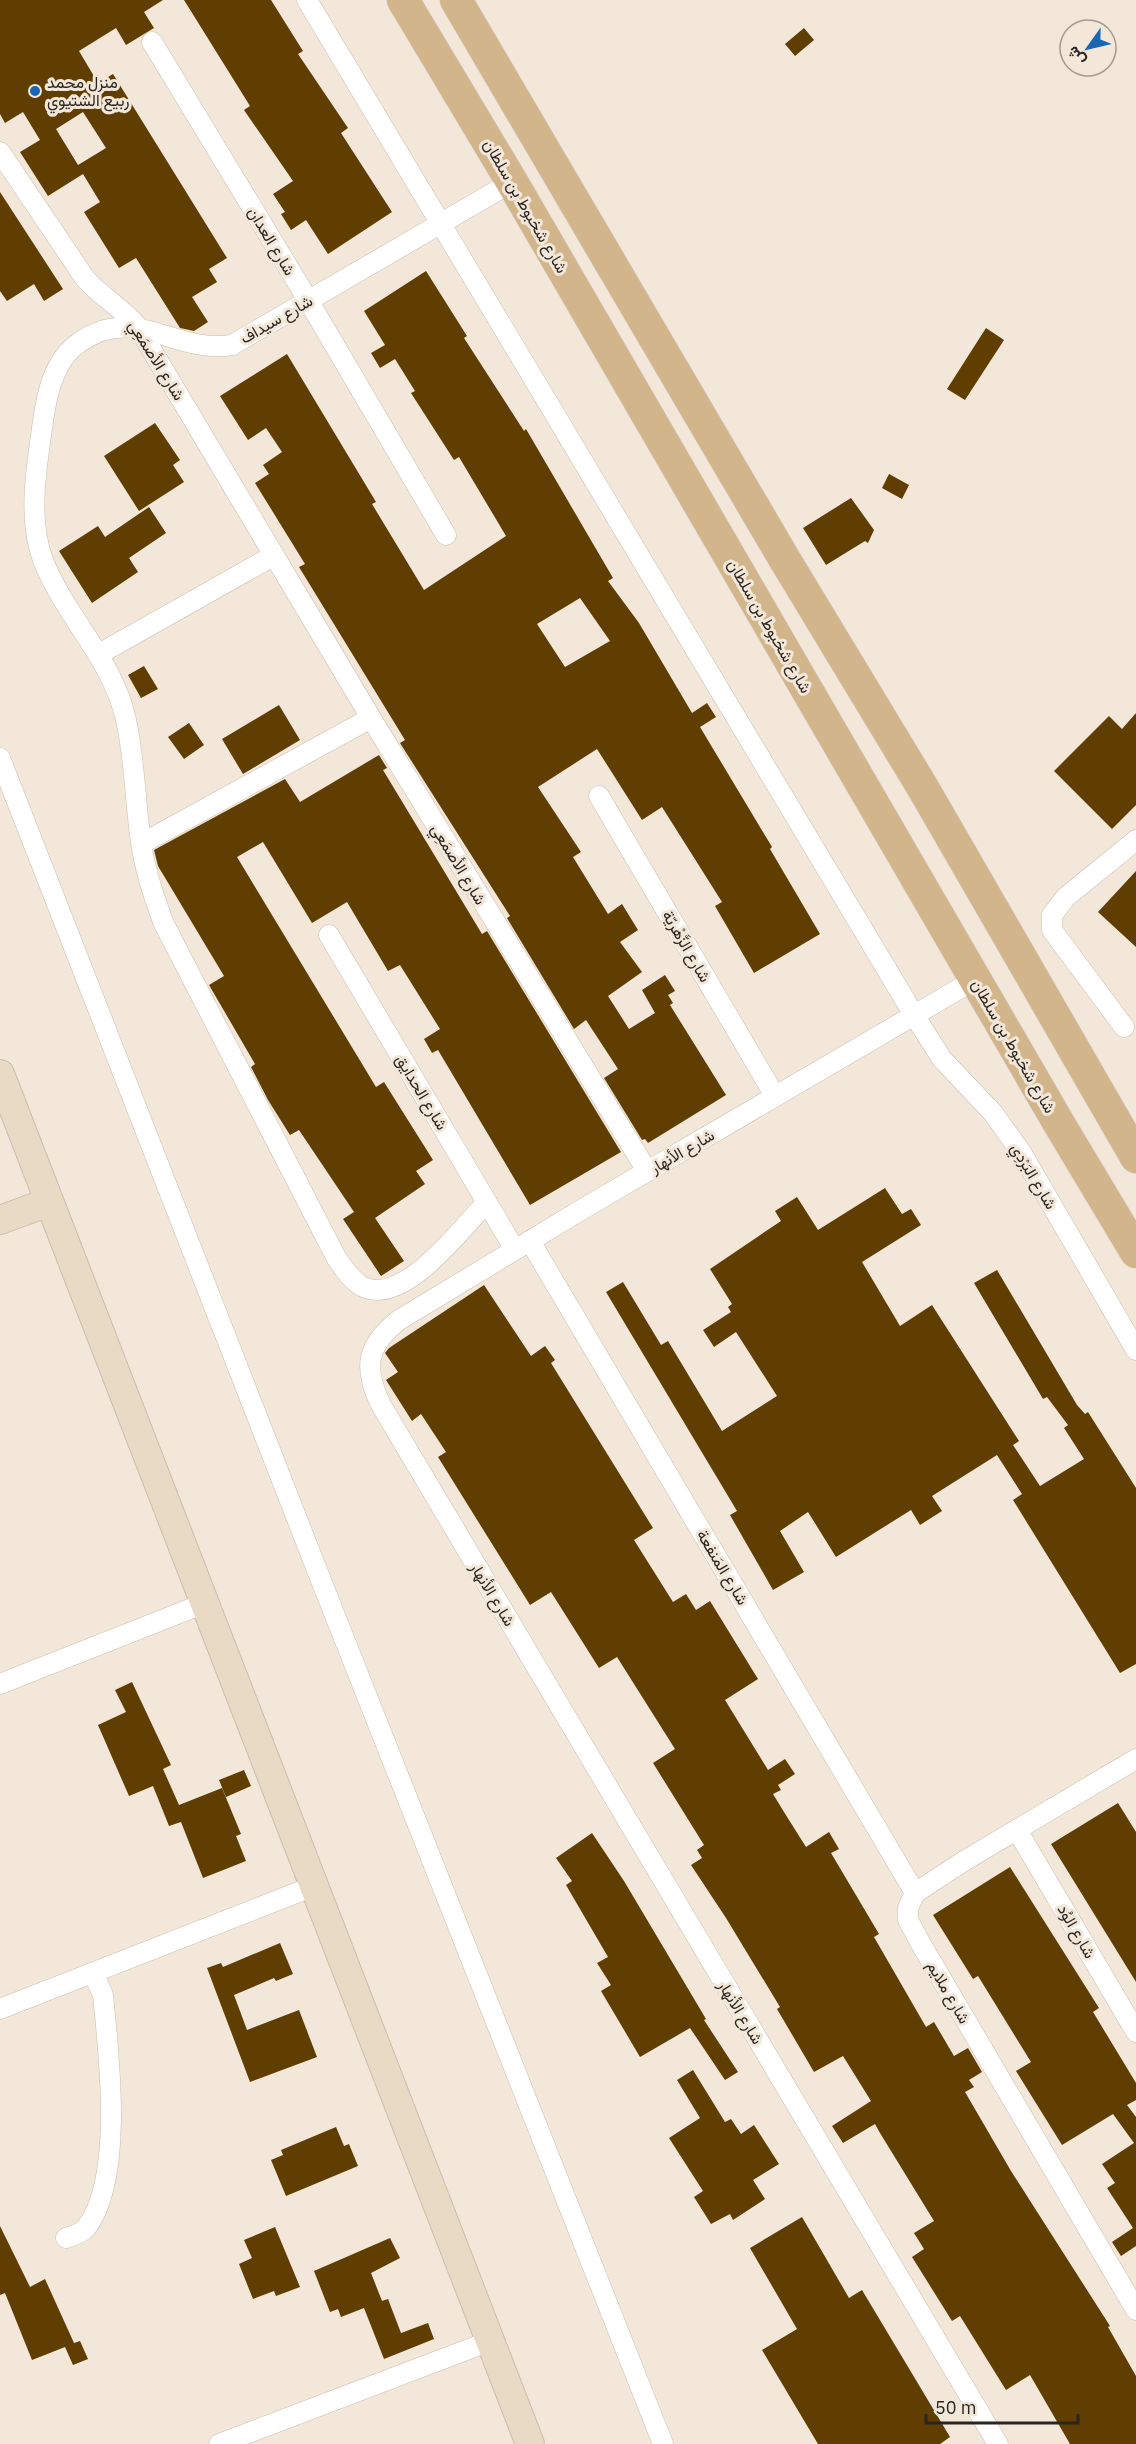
<svg xmlns="http://www.w3.org/2000/svg" width="1136" height="2444" font-family="'IBM Plex Sans',Vazirmatn,sans-serif">
	<style>
		.building { fill: #603d01; fill-rule: evenodd }
		.lines { fill: none; stroke-linecap: round; stroke-linejoin: round }
		.street-casing { stroke: #c9bdaf; stroke-width: 21 }
		.secondary-casing { stroke: #c9bdaf; stroke-width: 30 }
		.primary-casing { stroke: #d0cfce; stroke-width: 33 }
		.street { stroke: #fff; stroke-width: 20 }
		.secondary { stroke: #e9dac5; stroke-width: 28 }
		.primary { stroke: #d3b58b; stroke-width: 32 }
		.poi-dot { fill: #1966b5; stroke: #f2e7d8; stroke-width: 2 }
		.labels { text-anchor: middle; stroke-width: 6; stroke-linejoin: round; paint-order: stroke }
		.poi-label { font-size: 16px; fill: #2a2520; stroke: #f2e7d8; text-anchor: start }
		.street-label { font-size: 16px; fill: #2a2520; stroke: #f2e7d8 }
	</style>
	<rect width="100%" height="100%" fill="#f2e7d8"/>
	<path class="building" d="M0,0h163l-19,12 10,16 -28,17 -10,-17 -37,23 19,32 15,-9 114,184 -18,11 8,13 -25,15 16,25 -14,9 -14,-3 -44,-70 -17,10 -35,-56 16,-10 -17,-28 -35,22 -28,-44 20,-12 -17,-28 -18,11 -5,-9zM83,112l23,36 -28,17 -22,-36z
		M184,0h87l32,51 -5,3 50,74 -7,5 51,79 -64,42 -22,-34 -15,10 -10,-16 4,-2 -12,-18 20,-13 -49,-71 6,-4z
		M804,28l10,12 -19,16 -10,-12z
		M0,192l63,97 -19,12 -10,-17 -27,17 -7,-10z
		M426,271l41,65 -3,2 60,93 2,-2 87,149 -5,3 31,42 53,90 15,-10 9,14 -16,10 72,120 -2,2 50,85 -66,39 -39,-67 7,-4 -60,-95 -20,13 -45,-71 -59,38 43,65 -8,5 35,57 14,-10 16,26 -18,12 22,30 -34,24 21,33 26,-16 -13,-23 23,-15 10,16 -7,4 5,8 -3,2 56,90 -78,48 -3,-4 -3,1 -38,-62 14,-9 -32,-49 -12,9 -67,-111 3,-2 -110,-173 5,-3 -106,-173 6,-3 -50,-81 14,-9 -6,-9 19,-13 -16,-24 -18,12 -28,-44 67,-42 89,148 -4,2 52,86 82,-54 -47,-79 -5,3 -43,-67 4,-2 -20,-32 -15,9 -9,-15 14,-8 -21,-34zM580,598l30,43 -45,26 -28,-43z
		M986,328l18,12 -39,60 -18,-11z
		M155,423l25,37 -7,5 11,17 -45,29 -35,-55z
		M889,474l20,11 -7,14 -20,-11z
		M851,498l23,32 -6,13 -3,-2 -39,24 -23,-37z
		M149,507l17,26 -37,25 9,14 -46,31 -33,-52 39,-25 7,11z
		M144,666l14,23 -17,9 -13,-23z
		M279,705l21,35 -57,34 -21,-35z
		M1136,713v92l-24,24 -58,-58 55,-55 13,13z
		M189,723l15,22 -20,14 -16,-22z
		M379,755l8,13 -4,2 99,164 5,-3 134,221 -91,53 -92,-155 -6,3 -8,-14 16,-10 -40,-64 -12,6 -41,-69 -35,21 -49,-81 -26,15 139,230 8,-5 49,78 -17,11 9,13 -50,34 29,43 -23,15 -38,-57 11,-7 -55,-82 -9,5 -22,-35 -17,-33 4,-3 -46,-79 15,-9 -66,-110 -4,-16 131,-71 15,23z
		M1136,871v76l-38,-35z
		M885,1188l17,26 9,-5 10,16 -59,37 38,64 32,-21 87,136 -6,4 27,41 44,-27 -20,-31 4,-3 -21,-28 -4,2 -69,-116 23,-13 80,135 8,9 3,-2 48,76v176l-16,9 -107,-173 9,-6 -25,-39 -65,41 10,15 -22,14 -9,-15 -75,47 -28,-45 -28,19 24,41 -31,18 -43,-75 7,-4 -131,-219 17,-10 38,63 7,-4 54,90 55,-35 -41,-64 -22,15 -11,-17 28,-18 -3,-5 4,-3 -22,-35 71,-48 -6,-10 22,-14 21,33z
		M484,1285l47,71 14,-10 10,14 -4,3 102,165 -19,12 39,62 13,-8 10,16 14,-9 48,78 -33,21 43,70 17,-11 10,15 -17,11 3,5 -8,4 11,18 22,35 23,-15 10,17 -8,4 48,81 -5,3 52,90 8,-5 20,34 14,-8 14,24 -13,8 5,7 -9,5 46,79 99,155 -2,1 28,49v68h-66l-40,-69 -24,15 -46,-74 -8,5 -40,-64 12,-8 -10,-16 20,-12 -54,-88 -5,-9 -32,19 -11,-17 39,-25 -28,-45 -29,16 -37,-63 3,-2 -54,-89 -35,-53 11,-7 -5,-8 7,-5 -51,-82 22,-14 -58,-92 -18,11 -48,-76 -21,13 -92,-148 8,-5 -25,-38 -9,7 -26,-41 12,-8 -13,-19 4,-5z
		M132,1682l39,83 -8,4 16,36 43,-17 19,46 -5,2 10,25 -43,17 -22,-56 -12,4 -16,-40 -24,10 -31,-71 28,-13 -11,-22z
		M244,1770l7,16 -25,11 -7,-17z
		M1118,1803l18,29v150l-85,-138z
		M592,1833l32,48 82,138 -2,1 34,52 -13,8 -35,-52 -50,29 -39,-66 10,-6 -14,-22 11,-6 -42,-72 6,-4 -16,-23z
		M1010,1867l89,141 -6,4 43,71v17l-9,5 9,12v129l-15,10 -9,-14 21,-14 -26,-40 8,-5 -13,-19 32,-21 -21,-29 -51,31 -46,-74 15,-9 -53,-86 -5,3 -40,-64z
		M280,1943l13,31 -17,7 -2,-3 -40,17 13,35 52,-20 18,47 -67,25 -43,-114 14,-5 2,4z
		M693,2070l32,52 6,-3 10,15 13,-9 25,39 -26,16 12,19 -32,21 -3,-6 -19,10 -17,-27 9,-6 -34,-53 31,-20 -23,-38z
		M336,2127l8,19 5,-2 9,22 -72,30 -15,-36 12,-5 -2,-5z
		M802,2217l47,81 13,-8 88,147 -10,7h-122l-56,-94 35,-21 -47,-81z
		M0,2226l30,61 15,-8 29,64 6,-2 8,18 -15,6 -8,-18 -33,13 -27,-67 -5,2z
		M275,2227l25,60 -24,9 -2,-5 -21,8 -14,-35 13,-6 -8,-18z
		M390,2238l10,20 -29,15 11,28 6,-2 13,34 27,-10 6,16 -50,20 -20,-51 -23,9 -3,-8 -8,3 -16,-41z"/>
	<g class="lines">
		<defs>
			<path id="street" d="M307,0l607,1015 28,44 51,54 28,39 115,198
				M152,42l156,258 138,235
				M0,152l84,125c16,20 38,30 54,50l233,391 276,453
				M99,654l174,-98
				M0,758l315,807 348,879
				M599,796l176,300
				M141,844l230,-126
				M329,935l186,315
				M976,979l-395,231 -182,110c-33,26 -36,48 -18,85l617,1039
				M1124,1027l-72,-97v-15l14,-18 70,-57
				M487,1202c-25,26 -81,101 -121,86 -12,-4 -22,-19 -29,-29l-173,-335c-10,-27 -19,-53 -23,-82 -6,-40 -6,-82 -15,-122 -13,-61 -61,-103 -83,-160 -16,-43 -6,-94 0,-139 4,-28 11,-62 37,-79 55,-38 94,12 152,3l280,-163
				M530,1241l385,652
				M0,1684l205,-81
				M1136,1759l-172,102 -49,32 -7,15v12l13,24 215,366
				M1017,1830l119,202
				M0,2009l314,-123
				M66,2238c6,-2 16,-5 20,-10 38,-48 23,-173 17,-233l-10,-22
				M219,2444l271,-103"/>
			<path id="secondary" d="M0,1074l530,1370
				M0,1220l49,-18"/>
			<path id="primary" d="M403,0l109,182 549,945 75,125
				M456,0l329,560 138,228 213,369"/>
		</defs>
		<use href="#street" class="street-casing"/>
		<use href="#secondary" class="secondary-casing"/>
		<use href="#primary" class="primary-casing"/>
		<use href="#street" class="street"/>
		<use href="#secondary" class="secondary"/>
		<use href="#primary" class="primary"/>
	</g>
	<circle class="poi-dot" cx="35" cy="91" r="6"/>
	<g class="labels">
		<g class="poi-label">
			<text x="47" y="88">منزل محمد<tspan x="47" dy="18">ربيع الشتيوي</tspan></text>
		</g>
		<g class="street-label">
			<text transform="translate(526 206) rotate(60)" y="6">شارع شخبوط بن سلطان</text>
			<text transform="translate(272 241) rotate(59)" y="6">شارع العدان</text>
			<text transform="translate(276 319) rotate(-30)" y="6">شارع سيداف</text>
			<text transform="translate(157 360) rotate(58)" y="6">شارع الأصمَعِي</text>
			<text transform="translate(770 626) rotate(60)" y="6">شارع شخبوط بن سلطان</text>
			<text transform="translate(459 864) rotate(59)" y="6">شارع الأصمَعِي</text>
			<text transform="translate(687 946) rotate(60)" y="6">شارع الزَّهْريّة</text>
			<text transform="translate(1014 1046) rotate(60)" y="6">شارع شخبوط بن سلطان</text>
			<text transform="translate(422 1092) rotate(59)" y="6">شارع الحدايق</text>
			<text transform="translate(682 1151) rotate(-30)" y="6">شارع الأنهار</text>
			<text transform="translate(1034 1176) rotate(59)" y="6">شارع البَرْدِي</text>
			<text transform="translate(723 1567) rotate(59)" y="6">شارع المَنفعة</text>
			<text transform="translate(493 1594) rotate(59)" y="6">شارع الأنهار</text>
			<text transform="translate(1077 1931) rotate(60)" y="6">شارع الوُد</text>
			<text transform="translate(949 1992) rotate(60)" y="6">شارع ملايم</text>
			<text transform="translate(741 2012) rotate(59)" y="6">شارع الأنهار</text>
		</g>
	</g>
	<g transform="translate(1088 48) rotate(236)"><circle r="28" fill="#f2e7d8" stroke="#a2998e" stroke-width="1.5"/>
	<path d="M0-4.5L10 22L0 15L-10 22Z" fill="#1966b5"/>
	<text y="-9" font-size="16" font-weight="bold" text-anchor="middle" fill="#2a2520">ش</text>
	</g>
	<path d="M926 2414v9h152v-9" fill="none" stroke="#2a2520" stroke-width="3"/>
	<text x="935" y="2414" font-size="18" fill="#2a2520" stroke="#f2e7d8" stroke-width="4.5" paint-order="stroke">50 m</text>
</svg>
